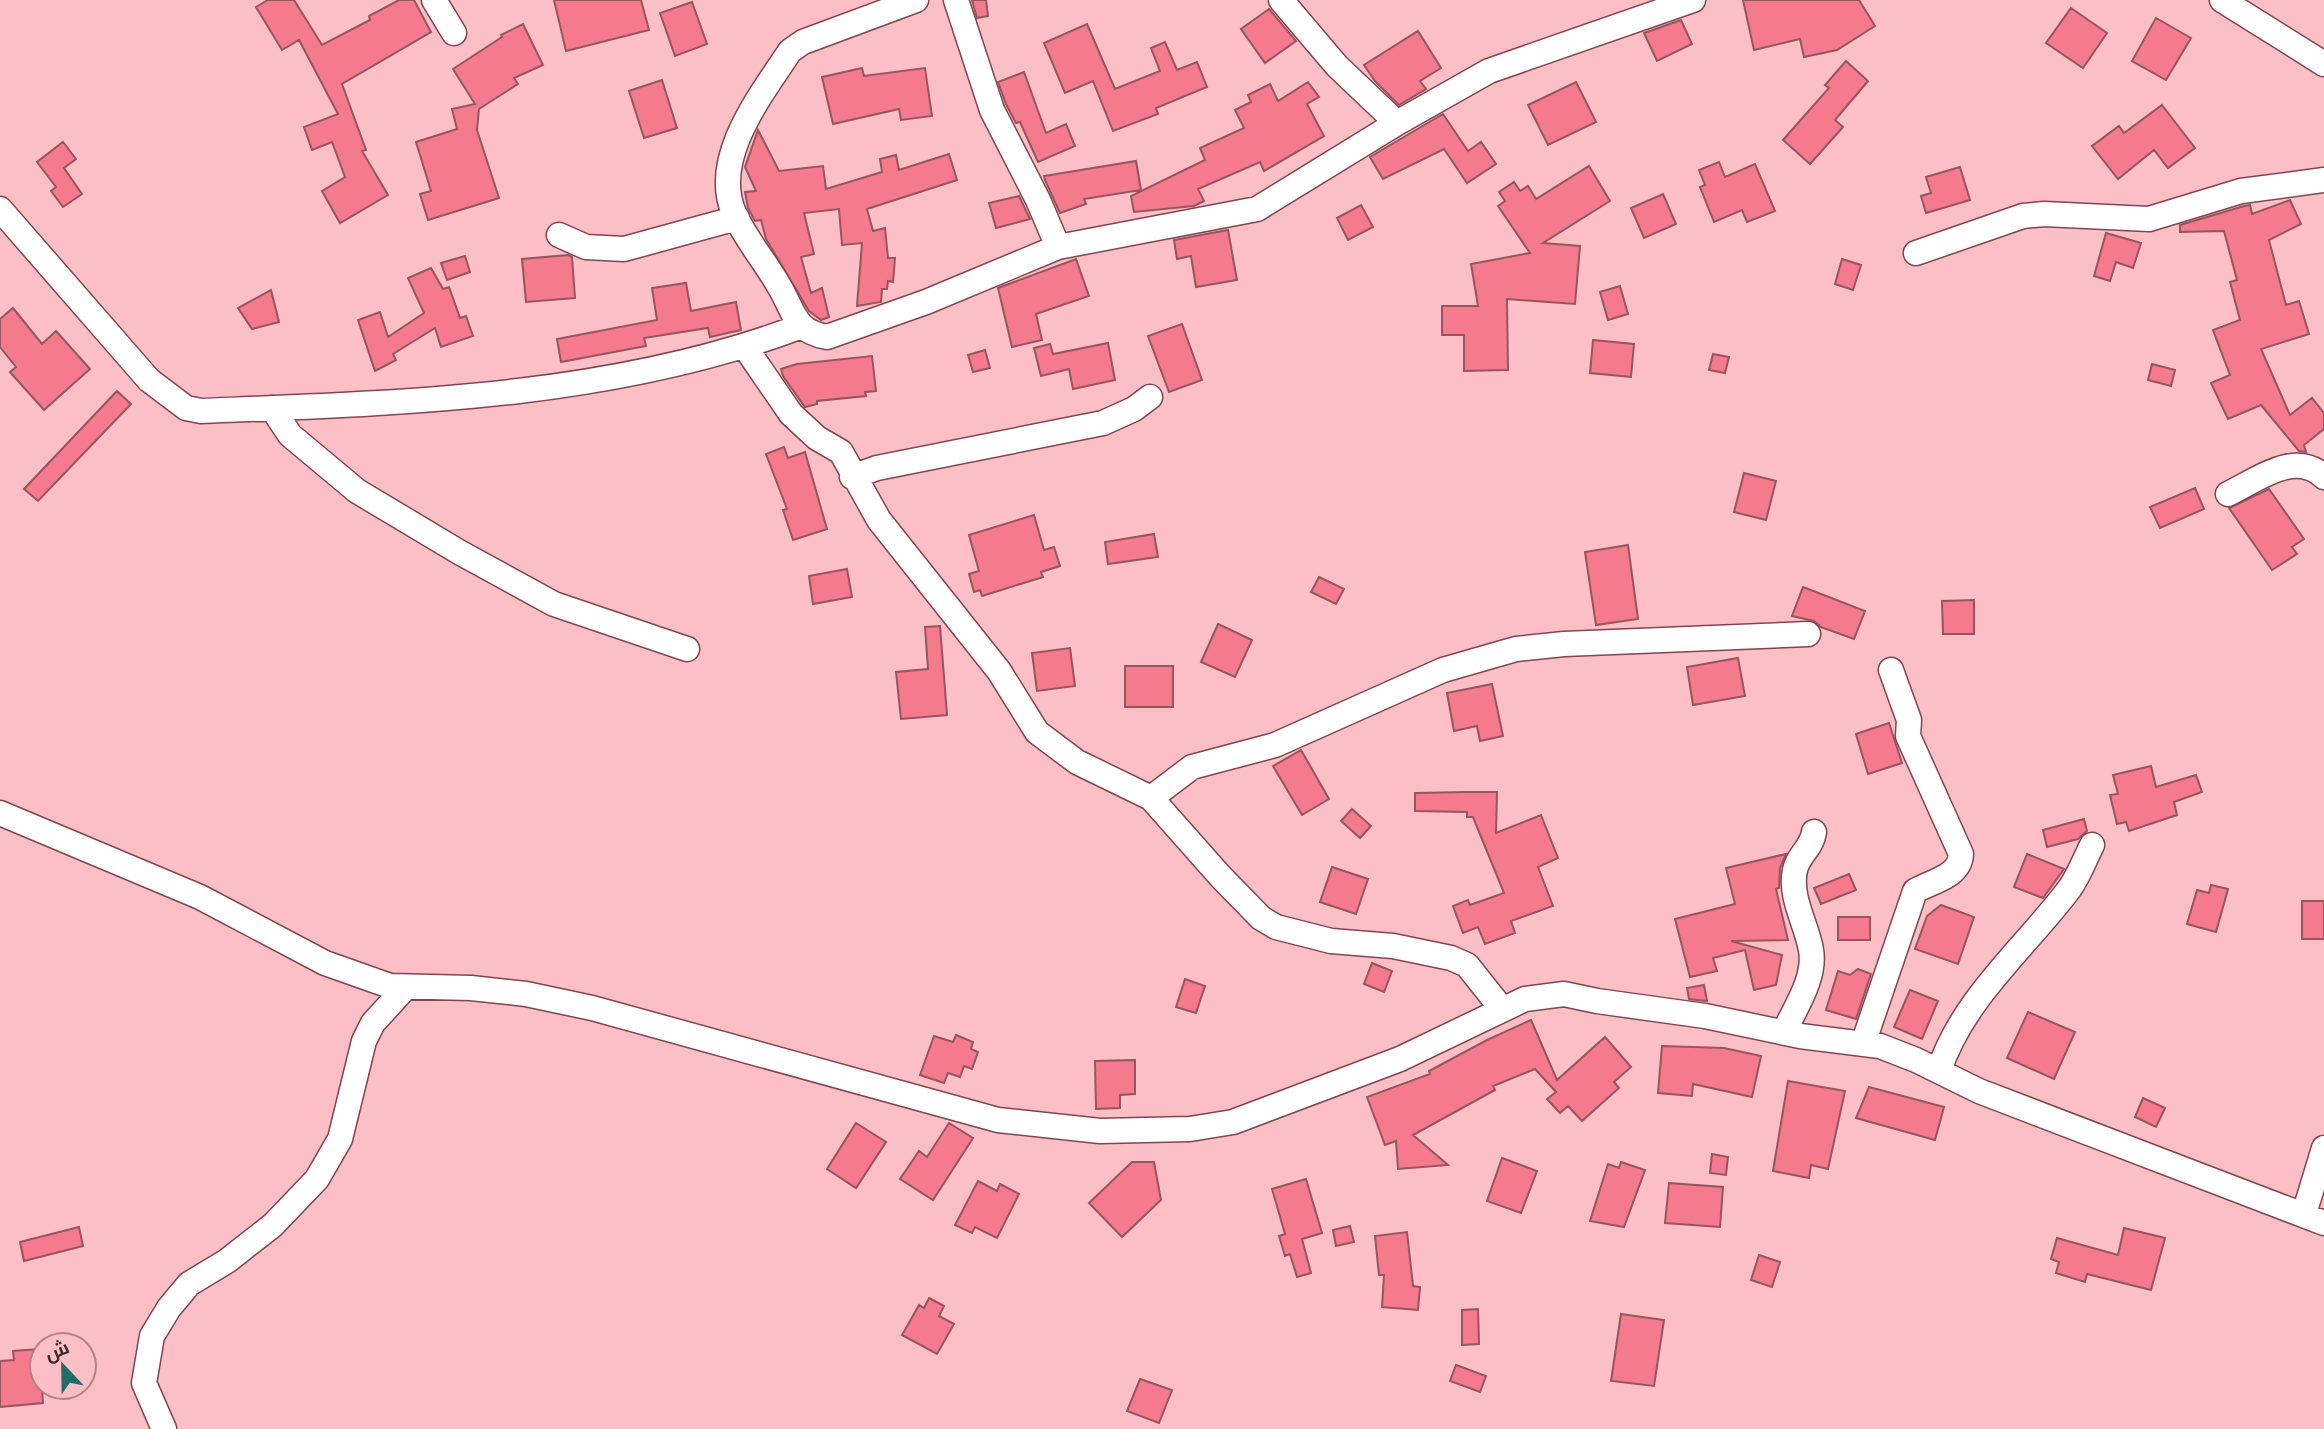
<svg xmlns="http://www.w3.org/2000/svg" width="2324" height="1429" font-family="Mulish,Cairo,sans-serif">
	<style>
		.building { fill: #f57a8e; stroke: #97555e; stroke-width: 2 }
		.lines { fill: none; stroke-linecap: round; stroke-linejoin: round }
		.minor-casing { stroke: #84444e; stroke-width: 27 }
		.minor { stroke: #fff; stroke-width: 24 }
	</style>
	<rect width="100%" height="100%" fill="#fcbfc6"/>
	<path class="building" d="M268,0h26l28,45 48,-25 -1,-4 30,-16h15l17,32 -89,52 24,66 -4,1 26,44 -48,28 -18,-32 23,-14 -13,-35 -20,8 -8,-23 34,-13 -39,-74 -17,10 -26,-43z
		M554,0h87l8,30 -83,21z
		M972,0h14l2,16 -11,2z
		M1743,0h116l16,26 -38,24 -33,7 -4,-18 -46,11z
		M692,2l15,42 -32,12 -15,-43z
		M2071,8l36,25 -24,35 -37,-25z
		M1269,9l27,32 -31,22 -24,-34z
		M2156,18l35,20 -25,42 -34,-19z
		M1681,20l11,24 -35,17 -13,-28z
		M523,24l20,41 -29,13 4,6 -39,25 -2,21 22,68 -71,22 -8,-26 11,-3 -15,-49 41,-13 -5,-20 23,-5 -22,-35 49,-32 -1,-2z
		M1087,24l28,65 45,-18 -9,-23 14,-6 12,28 20,-8 10,25 -51,21 2,6 -45,17 -20,-50 -28,12 -21,-50z
		M1418,31l23,37 -21,13 6,8 -27,16 -24,-24 -11,-16z
		M1846,61l22,20 -33,39 8,7 -33,37 -27,-24 46,-52 -4,-3z
		M862,68l2,8 61,-8 7,48 -31,4 -2,-11 -66,15 -11,-47z
		M1024,72l22,61 20,-9 9,22 -37,16 -18,-40 -4,1 -10,-19 -8,-22z
		M662,80l15,48 -33,10 -15,-47z
		M1308,82l11,15 -12,7 17,32 -60,35 -4,-9 -62,27 6,12 -10,5 -60,6 -3,-16 74,-36 -5,-12 44,-20 -9,-18 16,-8 -3,-7 22,-11 8,17z
		M1576,82l20,40 -48,23 -20,-40z
		M2162,105l33,43 -27,20 -14,-18 -36,29 -26,-33 27,-20 5,7z
		M1443,114l25,37 13,-9 15,22 -29,19 -23,-34 -61,30 -13,-22z
		M758,130l21,41 44,-5 3,23 56,-17 -2,-13 16,-4 3,15 50,-16 8,26 -90,29 6,22 12,-3 3,30h7l-2,24 -5,-1 -1,8h-5l-1,13 -24,4 5,-63 -20,2 -3,-36 -35,4 10,41 -13,3 10,36 11,-5 7,29 -8,3 -12,-9 -43,-72 -5,-19 -6,1 -7,-13 -3,-16 11,-1 -11,-24z
		M63,142l13,17 -12,9 18,26 -19,13 -12,-16 5,-4 -19,-25z
		M1136,161l5,29 -57,9 2,5 -26,9 -15,-33 -1,-4z
		M1719,162l6,15 30,-13 20,47 -28,11 -5,-12 -28,12 -14,-35 5,-2 -6,-15z
		M1589,166l21,35 -67,42 37,3 -5,58 -68,-5 1,71 -44,1v-36h-22v-29h36l-7,-42 59,-11 -32,-47 7,-5 -6,-9 15,-10 6,9 8,-5 8,13z
		M1960,167l10,33 -44,13 -5,-17 10,-3 -5,-16z
		M1663,194l13,30 -32,14 -13,-30z
		M1019,196l11,23 -34,9 -7,-25z
		M2290,200l11,24 -32,16 17,65 13,-4 10,33 -48,15 29,66 22,-17 12,15v16l-20,16 2,7 -7,-1 -38,-46 -33,14 -17,-36 19,-8 -17,-45 27,-10 -10,-38 7,-2 -13,-49 -44,1v-7l64,-19 6,-1 2,9z
		M1361,205l12,22 -25,13 -11,-22z
		M1228,230l9,50 -41,7 -5,-31 -14,3 -3,-19z
		M2106,233l35,10 -8,25 -17,-6 -6,19 -16,-5z
		M568,255l4,2 3,41 -49,4 -4,-43z
		M465,256l5,16 -23,8 -6,-17z
		M1076,259l13,37 -53,18 6,26 -30,7 -14,-59z
		M1842,259l19,6 -8,25 -18,-6z
		M431,268l12,21 6,-2 11,31 6,-2 7,20 -32,11 -6,-19 -42,26 3,6 -21,11 -17,-51 22,-8 8,25 36,-24 -16,-35z
		M686,283l5,28 45,-9 5,28 -31,7 -2,-9 -64,10 2,8 -85,16 -4,-23 100,-19 -5,-32z
		M1620,286l8,28 -20,6 -8,-28z
		M271,290l8,32 -27,7 -14,-21z
		M13,308l29,36 14,-13 34,38 -46,41 -34,-38 6,-5 -16,-20v-28z
		M1182,324l20,56 -33,12 -21,-56z
		M1593,340l41,4 -3,33 -41,-4z
		M1108,343l7,37 -42,9 -4,-20 -28,7 -7,-28 16,-4 3,10z
		M985,350l5,18 -17,4 -5,-17z
		M1713,354l16,3 -4,16 -16,-3z
		M872,356l4,35 -11,1 1,4 -49,5v3l-12,3 -22,-31 -2,-7 16,-5z
		M2152,364l23,6 -4,16 -23,-6z
		M117,391l14,13 -93,97 -14,-12z
		M784,447l4,11 17,-6 22,77 -34,11 -10,-30 4,-1 -21,-55z
		M1744,473l32,8 -10,39 -32,-8z
		M2195,488l9,21 -44,19 -10,-21z
		M2269,489l35,50 -12,8 5,7 -25,16 -43,-62z
		M1034,515l10,35 10,-3 6,19 -19,6 2,5 -45,14 -16,5 -2,-6 -6,2 -5,-18 10,-3 -10,-36z
		M1154,534l4,23 -50,7 -3,-22z
		M1628,545l10,74 -42,6 -11,-73z
		M847,569l5,28 -39,7 -4,-28z
		M1319,577l25,12 -8,15 -25,-12z
		M1803,587l62,24 -11,28 -33,-12 -7,-6 -22,-5z
		M1974,600v34h-31l-1,-33z
		M1218,624l34,16 -17,37 -34,-15z
		M940,626l7,89 -46,4 -5,-47 32,-3 -3,-42z
		M1070,648l5,38 -38,5 -5,-38z
		M1738,658l7,38 -52,9 -6,-38z
		M1125,666h48v41h-48z
		M1492,684l11,52 -23,5 -3,-15 -23,5 -7,-38z
		M1889,723l13,40 -34,11 -12,-40z
		M1301,750l28,49 -27,16 -29,-49z
		M2151,766l5,21 40,-12 6,17 -28,10 3,13 -48,16 -3,-9 -9,2 -7,-29 8,-1 -5,-19z
		M1467,792h30l-1,41 45,-18 17,43 -20,9 15,39 -42,15 4,12 -30,11 -7,-17 -15,6 -10,-27 15,-6 2,5 34,-12 -31,-76h-6v-5l-52,-1v-18z
		M1352,809l19,17 -11,12 -19,-17z
		M2084,819l3,12 -9,8 -31,8 -4,-17z
		M1786,854l-6,14 -1,20 -3,1 12,51 -57,1 51,14 -6,30 -22,5 -9,-40 -32,8 4,13 -27,6 -15,-58 60,-15 -9,-36z
		M2027,854l37,15 -21,29 -29,-11z
		M1332,867l36,12 -12,35 -36,-12z
		M1849,874l7,16 -35,14 -7,-16z
		M2211,885l17,4 -12,43 -29,-8 10,-34 12,3z
		M2302,901h22v38h-22z
		M1941,905l33,12 -16,47 -43,-15 12,-33z
		M1838,917h32v23h-32z
		M1372,963l20,8 -8,21 -20,-8z
		M1858,969l13,5 -15,45 -30,-9 12,-39 12,4z
		M1185,979l20,7 -9,27 -20,-6z
		M1704,985l3,16 -18,-2 -2,-11z
		M1910,990l28,11 -16,38 -28,-12z
		M2028,1012l47,20 -21,47 -47,-21z
		M1531,1020l26,60 48,-43 26,30 -17,15 5,6 -37,33 -14,-15 -8,7 -13,-14 9,-7 -21,-23 -42,17 2,4 -82,45 35,30 -50,4 -2,-28 -11,4 -18,-48 63,-23 -1,-3 58,-31z
		M956,1035l17,7 -2,7 7,3 -6,17 -8,-3 -4,11 -12,-4 -4,10 -24,-8 14,-39 19,6z
		M1662,1046l62,2 37,8 -9,41 -59,-13 -1,12 -34,-3z
		M1135,1060v34l-15,1v13l-24,1 -1,-48z
		M1788,1081l57,10 -17,78 -17,-4 -2,13 -36,-7z
		M1869,1087l75,20 -9,33 -79,-22z
		M2143,1098l22,10 -9,19 -21,-10z
		M856,1123l30,19 -30,46 -29,-19z
		M949,1123l24,15 -40,62 -33,-21 19,-28 8,6z
		M1712,1154l16,3 -2,18 -16,-2z
		M1502,1158l35,13 -16,42 -34,-12z
		M1132,1162h22l7,38 -39,37 -33,-34z
		M1621,1162l24,8 -21,57 -34,-6 18,-57 11,4z
		M1306,1179l16,54 -20,6 9,34 -14,4 -7,-23 -5,2 -6,-20 6,-2 -13,-45z
		M978,1181l19,10 3,-7 19,10 -22,44 -22,-11 -3,6 -17,-8z
		M1669,1183l54,4 -3,40 -55,-4z
		M1350,1226l4,16 -18,4 -3,-16z
		M79,1227l4,19 -59,15 -4,-19z
		M2124,1228l41,10 -14,52 -64,-16 -2,8 -29,-9 3,-11 -8,-3 6,-21 61,17z
		M1407,1232l6,54 7,1 -2,23 -36,-3 2,-32h-5l-4,-39z
		M1759,1255l21,7 -8,25 -21,-7z
		M929,1298l15,8 -5,10 15,8 -17,30 -35,-19 17,-30 5,3z
		M1478,1309l1,35 -17,1v-35z
		M1621,1314l43,6 -10,66 -43,-5z
		M39,1349l4,54 -43,4v-46l14,-1 -1,-9z
		M1456,1365l30,11 -6,16 -30,-11z
		M1140,1379l32,11 -13,33 -32,-12z"/>
	<g class="lines">
		<defs>
			<path id="minor" d="M434,0l20,33
				M916,0l-113,42 -13,9c-28,43 -80,107 -56,162 12,27 31,48 45,73 16,26 14,45 48,51l99,-35 132,-55 199,-38 140,-86 92,-52 204,-71
				M956,0l36,110 46,90 20,47
				M1281,0l56,66 60,57
				M2222,0l102,64
				M0,209l149,171 37,28 15,3c200,-8 409,-13 598,-84
				M559,235l27,12 38,2 113,-31
				M1916,253l107,-37 21,-2 105,5 92,-28 83,-11
				M745,347l46,67 26,24 24,14 38,68 120,151 38,61 40,30 74,36 70,79 40,41 15,9 55,14 62,5 58,12 16,7 35,44
				M272,408l18,27 67,56 102,61 95,52 133,45
				M852,477l25,-9 226,-45 31,-14 16,-12
				M2228,494c29,-14 68,-45 96,-17
				M1151,798l41,-31 83,-22 168,-75 73,-21 48,-5 244,-10
				M0,813l200,84 125,66 65,23 81,2 55,6 66,14 406,112 102,11 90,-2 43,-7 167,-63 125,-60 39,-5 33,7 108,15 95,20 80,10 36,14 63,31 345,132
				M1784,1032c11,-24 32,-54 27,-82 -4,-25 -22,-53 -16,-80 3,-15 17,-22 19,-38
				M1863,1044l52,-153c17,-10 45,-14 46,-37l-53,-118 1,-16 -18,-50
				M1939,1071c23,-72 87,-124 131,-183 9,-13 15,-29 22,-43
				M2304,1214l20,-66
				M164,1429l-20,-46 8,-47 17,-28 20,-24 38,-23 46,-36 44,-46 23,-40 24,-98 9,-18 32,-35"/>
		</defs>
		<use href="#minor" class="minor-casing"/>
		<use href="#minor" class="minor"/>
	</g>
	<g transform="translate(63 1366) rotate(338)"><circle r="33" fill="#fcbfc6" stroke="#b28288" stroke-width="2"/>
	<path d="M0-5L12 26L0 18L-12 26Z" fill="#216d6a"/>
	<text y="-10" font-size="19" font-weight="bold" text-anchor="middle" fill="#43262a">ش</text>
	</g>
</svg>
